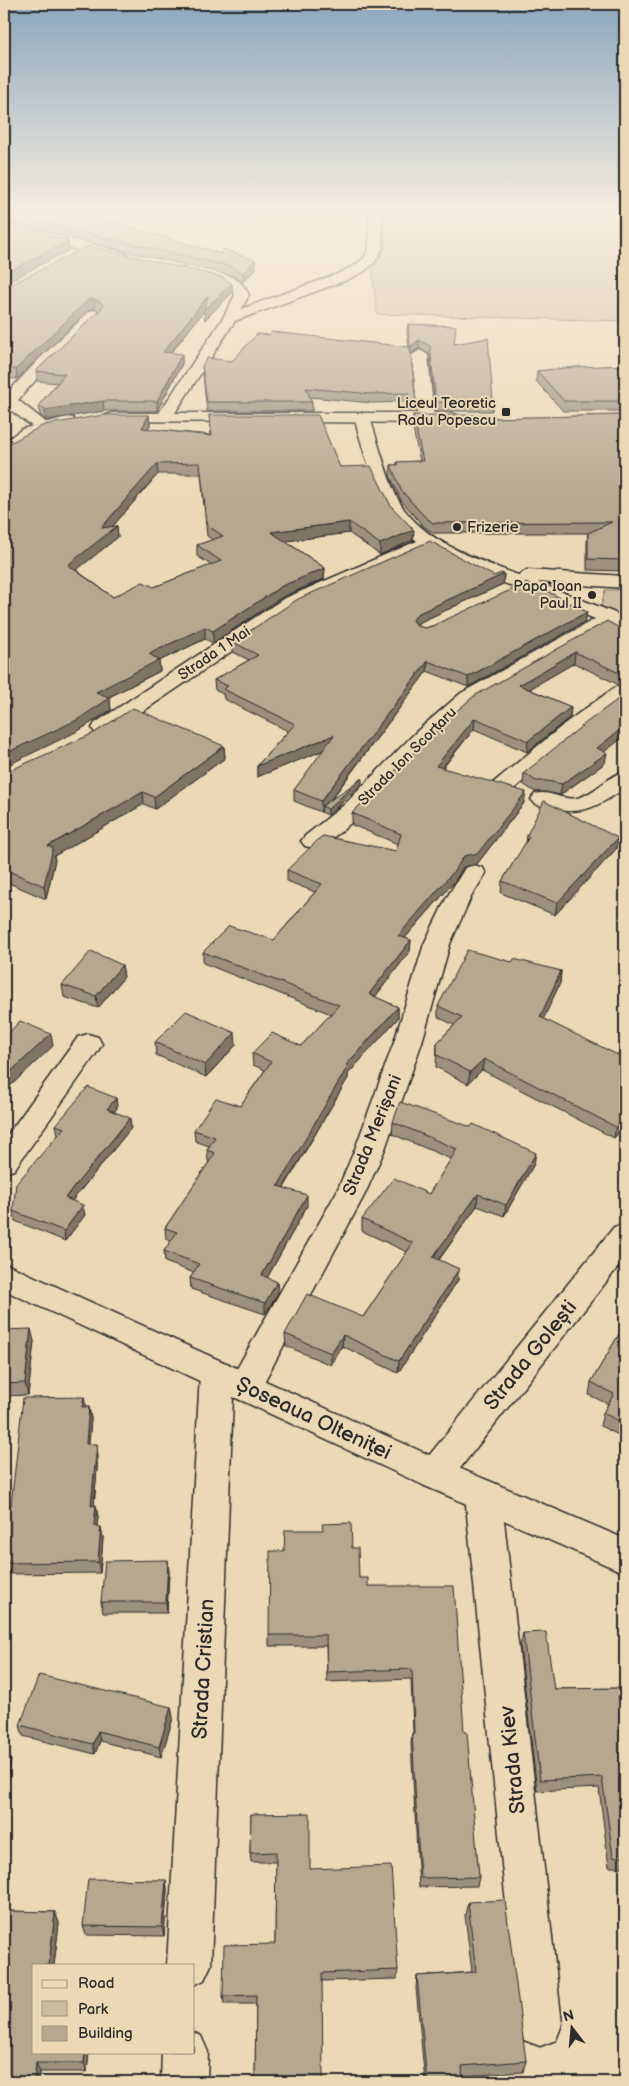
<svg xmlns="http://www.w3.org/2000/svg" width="629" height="2086" font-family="'Balsamiq Sans',sans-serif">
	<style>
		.green { fill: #cebca0; stroke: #7c7466 }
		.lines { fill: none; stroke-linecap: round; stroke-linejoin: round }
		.minor-casing { stroke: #2b2b2b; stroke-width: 3 }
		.tertiary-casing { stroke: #2b2b2b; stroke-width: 3 }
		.secondary-casing { stroke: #2b2b2b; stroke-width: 3 }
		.primary-casing { stroke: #2b2b2b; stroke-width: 3 }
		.minor { fill: #edd8b6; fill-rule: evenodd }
		.tertiary { fill: #edd8b6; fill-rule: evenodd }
		.secondary { fill: #edd8b6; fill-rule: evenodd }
		.primary { fill: #edd8b6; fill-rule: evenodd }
		.wall { fill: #9d907b; stroke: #2b2b2b; fill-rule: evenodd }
		.shaded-wall { fill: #807564; stroke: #2b2b2b }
		.building { fill: #b7a78f; stroke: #2b2b2b; fill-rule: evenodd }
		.poi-dot { fill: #2b2b2b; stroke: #edd8b6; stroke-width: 2 }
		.labels { text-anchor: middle; stroke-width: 4; stroke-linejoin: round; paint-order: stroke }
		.far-poi-label { font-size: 15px; fill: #2b2b2b; stroke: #edd8b6; text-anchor: end }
		.far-street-label { font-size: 15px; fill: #2b2b2b; stroke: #edd8b6 }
		.street-label { font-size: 18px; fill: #2b2b2b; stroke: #edd8b6 }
		.near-street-label { font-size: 21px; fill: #2b2b2b; stroke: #edd8b6 }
	</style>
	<rect width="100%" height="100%" fill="#edd8b6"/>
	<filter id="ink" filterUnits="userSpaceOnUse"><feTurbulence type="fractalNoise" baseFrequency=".02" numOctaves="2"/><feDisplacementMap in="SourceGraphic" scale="10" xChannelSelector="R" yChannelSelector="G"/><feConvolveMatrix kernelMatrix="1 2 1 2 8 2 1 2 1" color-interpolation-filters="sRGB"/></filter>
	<g filter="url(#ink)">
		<path class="green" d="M381,213h244v108l-248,-7 -5,-45c18,-20 12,-32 9,-56z
			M605,590h20v26l-24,-9z"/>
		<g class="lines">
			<defs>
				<path id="minor" d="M4,221l122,32 2,3 -7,4 -61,-14 -56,-17z
					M190,266c21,5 50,6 59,29l-14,26h-10l-2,-3 12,-23c-7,-17 -34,-18 -50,-22l-2,-3 2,-3z
					M95,310l7,4 -2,3 -49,46 -33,37 34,27 -2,4h-12l-34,-26v-12l2,1 35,-37 49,-46z
					M420,350l8,5 6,63 -2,3h-12l-2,-3 -6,-63z
					M362,413l6,2 2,3c8,24 18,63 29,83 23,41 78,58 119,74l9,-5 98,6v12l-88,-6 88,35v11l-13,-2 -136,76 -26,22 -70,72 -38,35 -21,15 -8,2 -8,-2 -4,-5 4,-5 40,-32 71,-72 45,-39 134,-74 -131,-52 -35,-18 -132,58 -186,126 -8,2 -8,-2 -3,-5 3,-5 188,-124 134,-58c-40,-29 -49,-78 -63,-123l2,-3z
					M625,685v16l-41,30 -74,61 -8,2 -8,-2 -3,-5 3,-5 74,-61 49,-35z
					M625,771v17c-34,24 -50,29 -90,16l-4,-5 4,-5c15,-4 27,7 42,4 18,-4 30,-22 48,-27z
					M474,865l9,3 3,5 -15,24 -21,47 -28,98 -37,107 -20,45 -109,203 -12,4 -11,-4 -22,568 -7,15 -10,5v-20h-27l33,-591 5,-10 12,-4 12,4 5,10 102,-181 19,-44 39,-107 30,-98 23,-47 18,-29z
					M88,1034l10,3 4,7 -4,7 -84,119 -10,3v-33l74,-103z
					M625,1224v34l-178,227 -12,5 -12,-5 -6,-11 6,-11 191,-236z
					M483,1479l13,5 5,11 61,529 -6,16 -16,6 -16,-6 -6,-16 -53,-529 5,-11z
					M194,2033l7,3 7,16 -1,30h-46l1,-30h32z"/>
				<path id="tertiary" d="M369,213h12l2,35 -9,15 -9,8 -18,9 -112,41 -64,98h-12l-2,-3 68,-101 112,-41 18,-9 9,-7 5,-10z"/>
				<path id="secondary" d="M112,413h339l6,2 2,3 -2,3 -6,2 -345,-2 -2,-3 2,-3z
					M67,417l6,1 2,4 -2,4 -39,11 -24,17 -6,1v-13l18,-13z"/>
				<path id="primary" d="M4,1263l443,200 178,76v34l-202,-88 -419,-195z"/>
			</defs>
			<use href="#minor" class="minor-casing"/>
			<use href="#tertiary" class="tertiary-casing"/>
			<use href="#secondary" class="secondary-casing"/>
			<use href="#primary" class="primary-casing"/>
			<use href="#minor" class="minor"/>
			<use href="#tertiary" class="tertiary"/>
			<use href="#secondary" class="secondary"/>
			<use href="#primary" class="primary"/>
		</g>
		<path class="wall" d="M4,213h77l140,41 34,6 1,9 -13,13 -10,-6 -165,-38 -64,-18z
			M232,284v9l-27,27 -1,-9 -33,42 11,1v10l-25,47h-53l-58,9 -6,-5 -1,-10 18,-22 -20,-2 -1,-10 63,-60 -4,-3 -6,2 -72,69 -13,-1v-90z
			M408,324l47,20 38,58 -1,9h-57l-5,-56 -11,-7 -8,6 5,48 -1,9h-5l-2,-9 -36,1 -62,-6 2,5v9h-105l-5,-45 30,-5 37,-26 140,12 -2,-15z
			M625,365v46h-62l-27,-30 1,-10z
			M149,415l1,10 -2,4 63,6 -2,-20 131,52 51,39 22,34 -33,15 -31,-22 -64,8 40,27 -1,11 -42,18 -69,46 -8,-4 -46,22 1,10 -51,26 2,13 -33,21 -74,-285zM158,474h43l6,62 6,4 -16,5v11l14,9 -57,22 -41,10 -37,-27 42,-33 -1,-11 -5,1z
			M413,415l81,3 131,-3v156l-38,-1v-27l1,-10h-155l-10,-7 -22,-26 -11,-24 1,-11h6v-3l23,-1 -8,-36z
			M504,574l-1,10 -87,40 1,2 8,2 119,-35 43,19 -2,10 -117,65 -41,-16 -96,129 31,-16 -34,31 -34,-14v-11l30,-40 -67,27v-11l31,-35 -64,-32 -1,-5 -8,-4 -1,-10 35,-20 -16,-8v-10z
			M625,631v53h-8l-43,-21 -45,26 42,18 -1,10 -43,35 -53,-23 -31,39 81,35 -47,61 -14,3 -8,14 -50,57 6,2 -1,11 -35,46 23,10v11l-50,56v4l-64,110 23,18 -40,72 10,4 1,11 -13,21 -74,-25 -1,-11 4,-5 -29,-11 -1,-11 7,-10 -5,-2 -1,-11 44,-66 -1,-1 -1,-11 2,-4 -14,-5 -1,-11 46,-24 25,-36 -12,-5 -1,-12 49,-7 30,-32 -128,-51v-11l71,-12 41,-48 -28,-11v-11l109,-19 2,-7 -46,-19v-12l122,-117z
			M224,746l1,12 -70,51 -11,-5 -90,52 1,4 -9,39 -42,-18v-108z
			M605,752v11l-45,32 -14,-3h-11l-12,-8 1,-11z
			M625,830v33l-1,-23z
			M527,835l91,3 -2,11 -61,66 -54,-22 1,-12 24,-38z
			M512,962l49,9 -1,12 -17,35 82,108 -11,12 -132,-68 -14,14 -32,-17 1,-24 17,-18 -16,-8v-11z
			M122,965l2,12 -26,31 -34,-11 -2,-12z
			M155,1042l81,3 -30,32 -50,-22z
			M116,1098l1,10 -3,4 17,16 -59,73 13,14 -20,26 -50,-20 -2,-10 45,-76 -2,-10z
			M393,1122l141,42 -30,52 -27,-10 -38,54 20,9 -1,11 -60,93 -56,-27 -11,19 -45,-19 -1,-12 78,-17 44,-65 -45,-21v-12l67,-25 22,-35 -59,-25z
			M625,1324v114l-25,-12 3,-13 5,-9 -19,-9 2,-13z
			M4,1330l30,11 -6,54 -24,1z
			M84,1397l1,10h4l2,12 -2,25 9,12 -4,50 2,-1 2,12 -1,10h4l2,11 -3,35 -96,1v-69h7z
			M352,1548l7,30 9,8 96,146 15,145 -2,9 -58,1 -8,-144 1,-10h1l-2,-54 -84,3 -1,-36h-57v-11z
			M169,1571l-2,42h-64l-2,-11z
			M523,1633l31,56 71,-1v179h-16l-10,-79 -62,3 -17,-145z
			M171,1707l2,11 -12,39 -61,-16 -5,13 -72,-18 -3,-11z
			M251,1814l59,55 88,101 -1,9 -75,2 -67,101 1,-78h-32l-1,-8 52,-52 1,-82h-25l-1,-9z
			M166,1880l1,9 -3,47 -78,-1 -3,-9z
			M468,1902l58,159 -3,11 -60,4v6h-38l-9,-94 1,-12 55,-4 -7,-57z
			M4,1911l51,1 4,11 -5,42h-20v87h55l-2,20h-47l-1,10h-35z"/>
		<path class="shaded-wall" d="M68,241l1,9 -65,34v-10z
			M255,260l1,9 -13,13v-9z
			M232,284v9l-27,27 -1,-9 -40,50 -1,-9 45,-56z
			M94,299l1,9 -6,2 -72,69 -1,-10 72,-69z
			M419,340v8l-9,7v-8z
			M182,354v10l-25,47v-10z
			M103,401l1,10 -58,9 -1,-10z
			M149,415l1,10 -7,13 -1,-10z
			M5,428l1,10 -2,2v-11z
			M157,464l1,10 -53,61 12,-9 1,11 -49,39 -1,-11 33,-37z
			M349,522v11l-78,10v-11z
			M414,530l-1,10 -33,15v-11z
			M325,568l-1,11 -42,18 -69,46v-12l69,-45z
			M504,574l-1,10 -87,40 -3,-4 4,-6z
			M587,612l-2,10 -117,65v-10z
			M205,627v12l-46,22 1,10 -63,32 -1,-11 53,-38z
			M575,652l-1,11 -56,33 1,-11z
			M428,661l-1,10 -102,136 -3,-1 -1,6v-11z
			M110,698l1,12 -33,21 -74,36v-13z
			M571,707l-1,10 -43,35 1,-11z
			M475,718l-1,11 -39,47 1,-10z
			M625,726v10l-30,23 2,-11z
			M334,735v11l-77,31v-11z
			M224,746l1,12 -70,51 -1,-12z
			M607,753l-2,10 -45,32 2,-11z
			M362,778v6l-34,31v-6z
			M143,792l1,12 -90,52 1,4 -9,39 -2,-13 4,-40z
			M526,792l-2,11 -47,61 -14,3 -8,14 -58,66 1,-11 66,-80z
			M618,838l-2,11 -61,66 2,-12z
			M411,940l-1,11 -42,55 1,-12z
			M122,965l2,12 -26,31 -2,-12z
			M561,971l-1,12 -21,46 1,-12z
			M398,1007v11l-50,56v4l-70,119v-11l68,-121z
			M235,1033l1,12 -30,32 -1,-12z
			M51,1034l2,12 -49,46v-14z
			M484,1059l-2,11 -14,14 2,-12z
			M116,1098l1,10 -9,11 -1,-10z
			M625,1116v10l-11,12 2,-11z
			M130,1118l1,10 -65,80 -1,-10z
			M536,1153l-2,11 -30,52 2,-11z
			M478,1194l-1,12 -45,63 1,-12z
			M307,1195v11l-45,81v-12z
			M83,1205l2,10 -20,26 -1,-10z
			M459,1269l-1,11 -60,93 1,-12z
			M277,1282l1,11 -13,21v-11z
			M31,1329l3,12 -6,54 -3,-12z
			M343,1335l-1,11 -11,19v-12z
			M84,1397l2,11 -4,-1z
			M89,1407l2,12 -3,37 -2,-12z
			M97,1444l1,12 -5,61 -2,-11z
			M96,1505l2,12 -2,21 -2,-12z
			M101,1527l2,11 -3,35 -2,-11z
			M168,1560l1,11 -2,42 -1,-11z
			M171,1707l2,11 -12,39 -2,-10z
			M98,1731l2,10 -5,13 -2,-10z
			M7,1749l4,12 -7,49v-39z
			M166,1880l1,9 -3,47 -2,-9z
			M55,1912l4,11 -5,42h-5z
			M85,2052h4l-2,20 -3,-9z
			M36,2063l4,9 -1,10h-5z"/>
		<path class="building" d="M9,213h72l140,41 2,-5 32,11 -12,13 -10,-6 -165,-38z
			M4,222l64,19 -64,33z
			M88,246l134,31 10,7 -28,26 4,-14 -45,56 19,2 -25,47h-54l-58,9 -6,-5 26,-31 -29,-3 65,-62 2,-5 -9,-5 -6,1 -72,69 -12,-1v-80z
			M408,324l48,2 -2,18 34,-6 5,64h-57l-6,-56 -11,-6 -9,7 6,55h-6l-2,-9 -36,1 -66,-6 6,14h-105l-5,-36 5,-8 25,3 25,-27 12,1 3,-3 138,15z
			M625,365v36h-61l-27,-30 38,-4z
			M103,415h46l-7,13 70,8 -3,-21h109l22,52 31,-1 20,40 23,24 -34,14 -31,-22 -78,10 54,36 -43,18 -69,45 -8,-4 -56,27 10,6 -63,32 14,6 -33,22 -73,34v-308l40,-21zM200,463l7,62 16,11 -26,9 24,16 -67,26 -11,-5 -30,15 -45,-32 49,-39 -16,2 56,-64z
			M413,415h81v3l131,-3v145l-37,-1v-26l24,-11 -179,1 -10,-8 -22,-25 -10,-25h7l-1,-3 26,-1z
			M430,541l64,35 7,-3 3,1 -87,40 -4,6 4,6 8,2 7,-2 94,-43 19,10v-3l6,3 36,19 -119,65 -40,-16 -107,140 -27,-11 40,-55 -77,31 38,-42 -72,-35 5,-3 -14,-6 44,-25 -25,-13 65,-43z
			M607,621l18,10v42h-6l-44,-21 -56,33 52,22 -43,34 -53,-23 -39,48 90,26 -48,61 -14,3 -9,14 -57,66 13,4 -42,54 29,13 -52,58 2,1 -70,120 29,9 -45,80 15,7 -12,21 -75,-25 9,-14 -35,-13 13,-19 -12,-4 50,-75 -8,-3 8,-13 -21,-7 22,-32 24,8 31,-44 -19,-9 20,-20 29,13 38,-41 -136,-53 26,-26 45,14 48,-56 -35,-14 34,-33 2,-1 73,15 5,-17 -49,-21 100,-98 22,-19z
			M625,694v32l-28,22 10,5 -45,31 -15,-3h-11l-12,-8 63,-51z
			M133,708l91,38 -70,51 -11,-5 -95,54 5,2 -9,38 -40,-17v-96l90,-40z
			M362,778l-34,31 -6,-3z
			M544,801l74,37 -61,65 -55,-22 27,-44 -2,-2z
			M467,950l45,12 2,-3 47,12 -21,46 82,40 3,-4v63l-9,11 -132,-68 -14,13 -33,-17v-12l25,-26 -24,-11z
			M91,951l31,14 -26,31 -34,-11z
			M186,1011l49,22 -30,32 -50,-23z
			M20,1021l31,13 -47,44v-40z
			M88,1087l28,11 -9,11 23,9 -65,80 18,7 -19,26 -51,-20 3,-27 48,-56 -8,-3z
			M400,1102l71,25 2,-3 63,29 -30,52 -28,-11 -45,63 26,12 -60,92 -56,-26 -12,18 -46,-19 22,-40 56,23 50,-74 -51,-24 32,-41 35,16 28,-45 -64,-27z
			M625,1324v100l-22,-11 11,-19 -23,-12z
			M31,1329l-6,54 -21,1v-54z
			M84,1397l-2,10h7l-3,37h11l-6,62 5,-1 -2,21 7,1 -3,35 -94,1v-58h7l12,-107z
			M351,1523l1,25h6l1,30h9v8h86l10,146h3l12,145 -59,1 -8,-145h2l-2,-64 -85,3 -1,-37h-57l1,-84h14l1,-21h38l-1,-6z
			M168,1560l-2,42h-65l4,-41z
			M546,1632l8,57 71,-1v169h-12l-11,-80 -62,3 -17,-147z
			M39,1675l132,32 -12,40 -61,-16 -5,13 -73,-19z
			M4,1749h3l-3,22z
			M310,1813v56l81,-3 7,104 -76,3 1,108h18v1h-86l1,-87 -33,1 1,-51 51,-1 1,-92 -26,1 1,-39z
			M88,1879l78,1 -4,47 -79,-1z
			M505,1900l21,161 -64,5 1,16h-36l-10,-106 59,-4 -8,-70z
			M4,1911l51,1 -6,53h-15v87h51l-1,11h-48l-2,19h-30z"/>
	</g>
	<linearGradient id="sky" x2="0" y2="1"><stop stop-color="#8ba7be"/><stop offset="0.42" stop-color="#f7edde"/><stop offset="1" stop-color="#f7edde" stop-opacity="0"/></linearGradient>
	<rect width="629" height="505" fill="url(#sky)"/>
	<g class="poi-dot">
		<rect x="501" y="407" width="10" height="10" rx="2.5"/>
		<circle cx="457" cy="527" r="5"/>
		<circle cx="592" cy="595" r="5"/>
	</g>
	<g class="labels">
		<g class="far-poi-label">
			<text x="496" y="408">Liceul Teoretic<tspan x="496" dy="17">Radu Popescu</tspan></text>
			<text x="467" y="532" text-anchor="start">Frizerie</text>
			<text x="582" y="591">Papa Ioan<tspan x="582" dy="17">Paul II</tspan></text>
		</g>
		<g class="far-street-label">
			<text transform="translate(214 653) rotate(-34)" y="5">Strada 1 Mai</text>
			<text transform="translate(407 756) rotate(-45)" y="5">Strada Ion Scorțaru</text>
		</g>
		<g class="street-label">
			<text transform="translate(372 1135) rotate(-68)" y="6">Strada Merișani</text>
		</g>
		<g class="near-street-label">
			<text transform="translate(530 1355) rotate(-51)" y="7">Strada Golești</text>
			<text transform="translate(314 1418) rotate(25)" y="7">Șoseaua Olteniței</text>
			<text transform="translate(203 1669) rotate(-87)" y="7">Strada Cristian</text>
			<text transform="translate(512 1760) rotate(-96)" y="7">Strada Kiev</text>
		</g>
	</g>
	<rect width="629" height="2086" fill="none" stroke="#edd8b6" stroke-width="20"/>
	<rect x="10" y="10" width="609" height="2066" fill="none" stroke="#2b2b2b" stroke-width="2" filter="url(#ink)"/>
	<rect x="32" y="1964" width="162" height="90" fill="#edd8b6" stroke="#9f937e"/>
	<rect x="42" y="1980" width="25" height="8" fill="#edd8b6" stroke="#9f937e"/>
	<text x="78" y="1988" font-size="15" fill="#2b2b2b">Road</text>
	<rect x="42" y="2001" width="25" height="15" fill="#cebca0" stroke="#9f937e"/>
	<text x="78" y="2014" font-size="15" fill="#2b2b2b">Park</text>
	<rect x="42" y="2026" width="25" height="15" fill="#b7a78f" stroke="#9f937e"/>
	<text x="78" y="2038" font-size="15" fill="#2b2b2b">Building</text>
	<g transform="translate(572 2028) rotate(344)" stroke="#edd8b6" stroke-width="4" paint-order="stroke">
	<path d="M0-4L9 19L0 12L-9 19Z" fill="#2b2b2b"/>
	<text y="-8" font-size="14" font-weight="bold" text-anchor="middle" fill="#2b2b2b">N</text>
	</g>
</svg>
